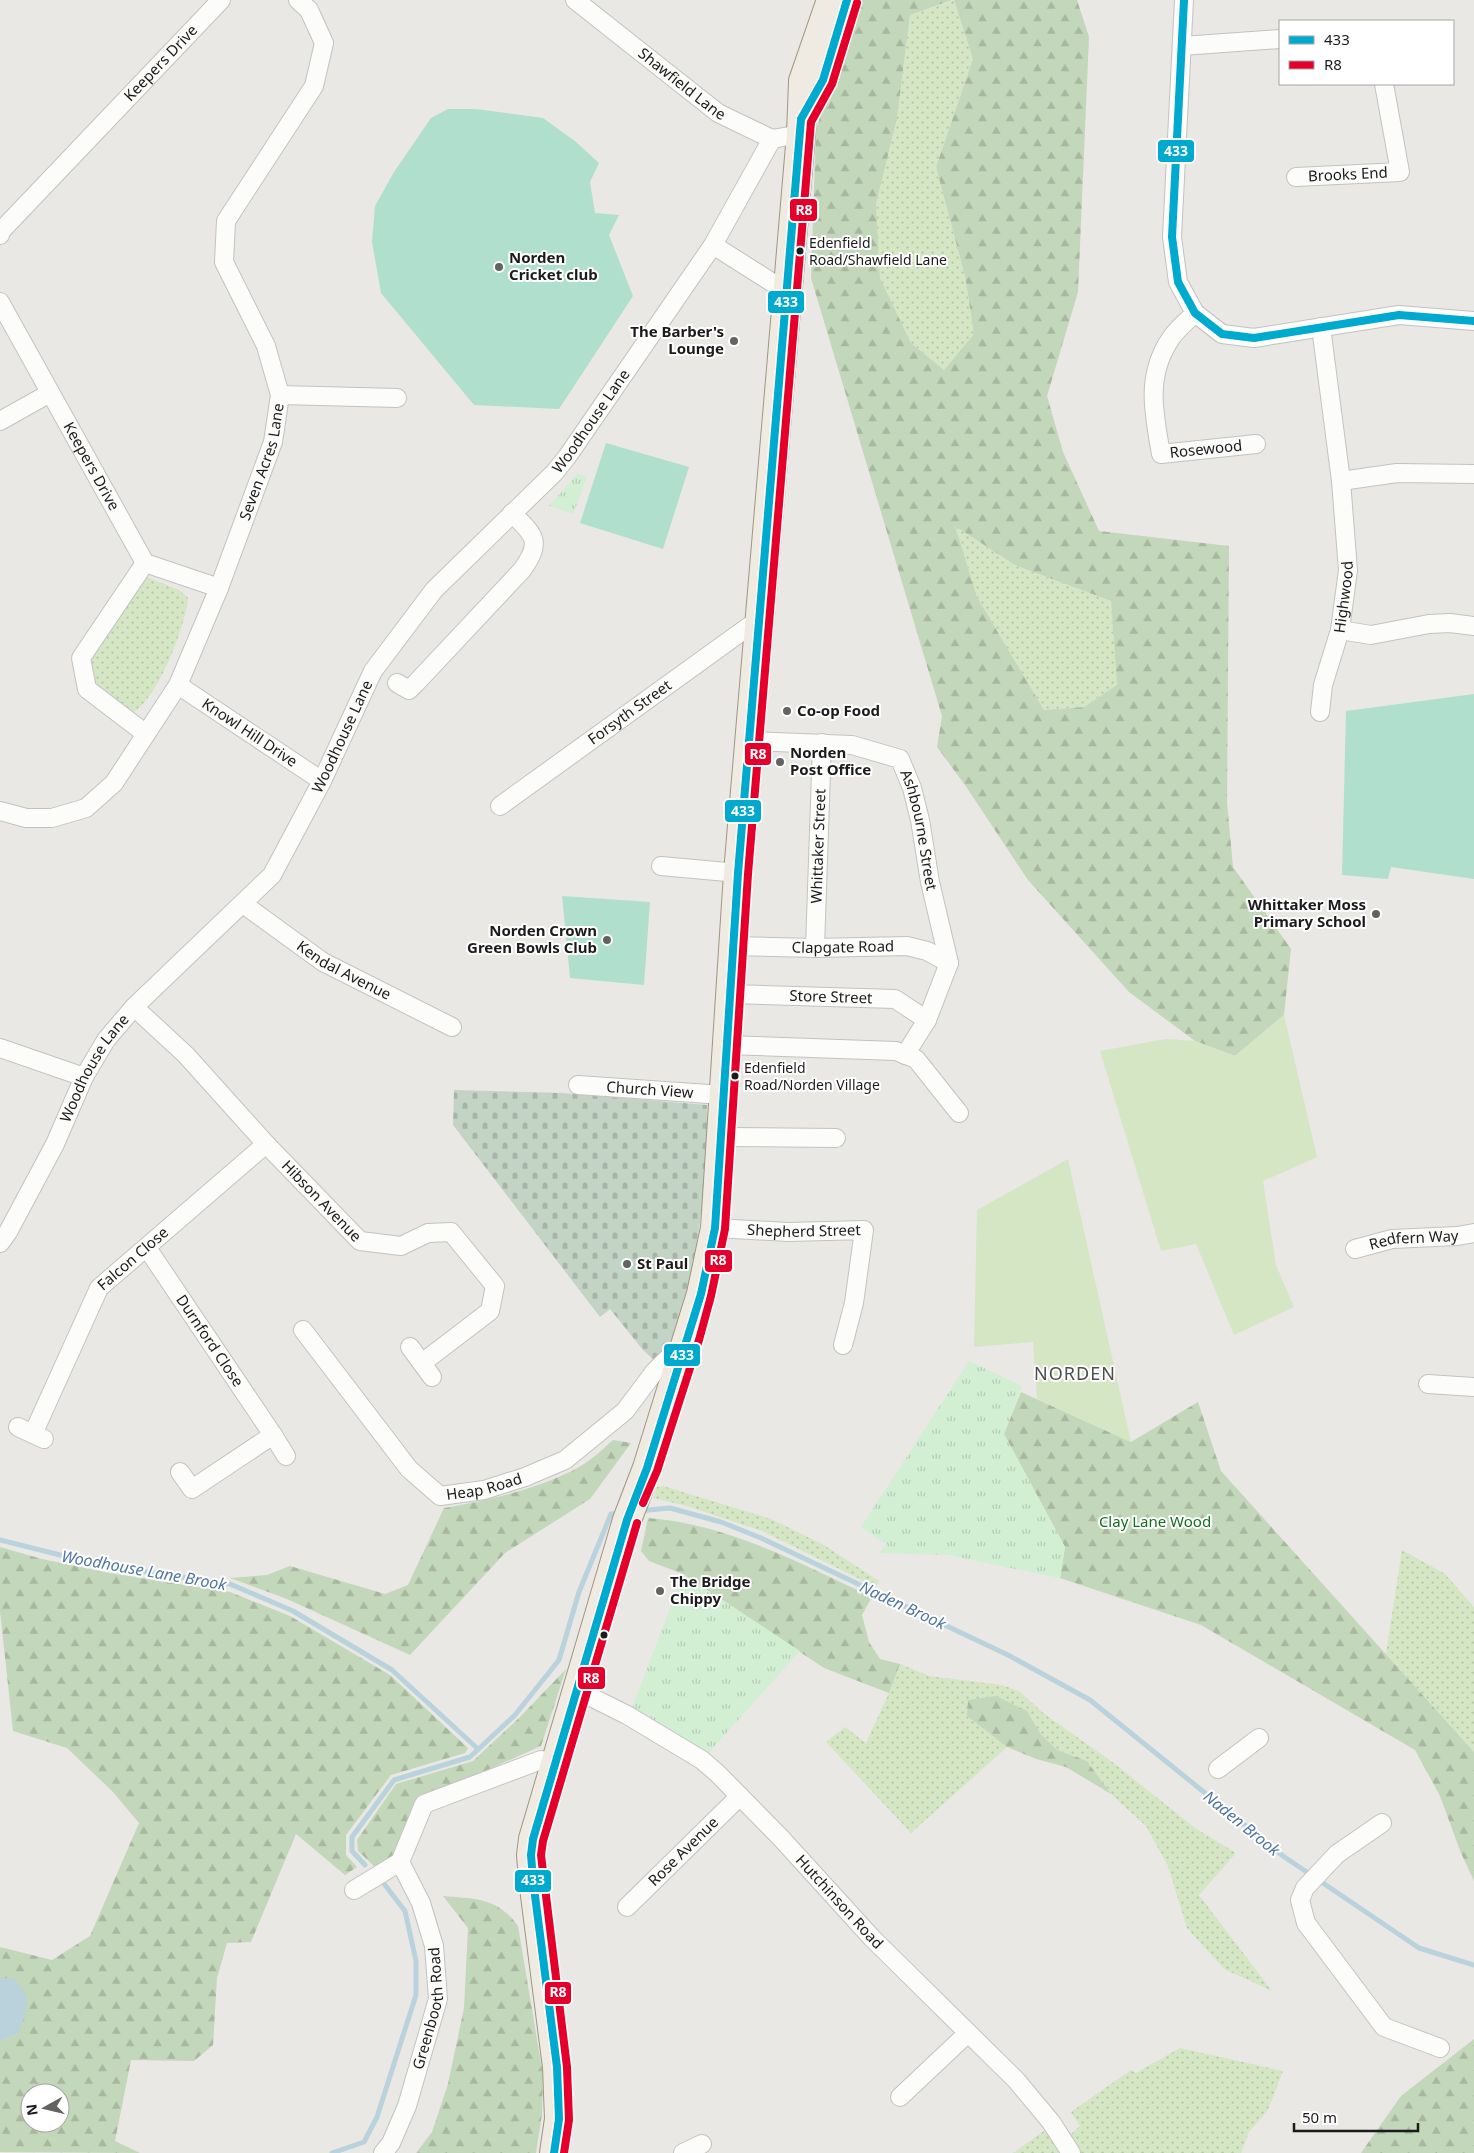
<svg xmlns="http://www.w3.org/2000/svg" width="1474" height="2153" font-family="'Noto Sans',sans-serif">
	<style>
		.grass { fill: url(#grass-dots) }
		.forest { fill: url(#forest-firs); fill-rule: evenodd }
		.cemetery { fill: url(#cemetery-stones) }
		.park { fill: url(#park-tufts) }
		.garden { fill: #d4e6c4 }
		.pitch { fill: #b1dfcd }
		.water { fill: #b9d2db }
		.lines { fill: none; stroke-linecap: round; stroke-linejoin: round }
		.stream { stroke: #b9d2db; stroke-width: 5 }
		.street-casing { stroke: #c2c2c0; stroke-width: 20 }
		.primary-casing { stroke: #9d9683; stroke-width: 30 }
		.street { stroke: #fcfcfb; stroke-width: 18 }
		.primary { stroke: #efebe3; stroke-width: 28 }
		.bus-1-casing { stroke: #fff; stroke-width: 11 }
		.bus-2-casing { stroke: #fff; stroke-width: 11 }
		.bus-1 { stroke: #00a9ce; stroke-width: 8 }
		.bus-2 { stroke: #e4002b; stroke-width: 8 }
		.bus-dot { fill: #1b1b1b; stroke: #fff; stroke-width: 2 }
		.poi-dot { fill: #636361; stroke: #fff; stroke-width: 2 }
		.labels { text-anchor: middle; stroke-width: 4; stroke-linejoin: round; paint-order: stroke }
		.bus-label { font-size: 14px; fill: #1b1b1b; stroke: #fff; text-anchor: start }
		.street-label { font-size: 15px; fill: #1b1b1b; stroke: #fff }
		.poi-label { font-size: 15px; font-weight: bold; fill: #1b1b1b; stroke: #fff; text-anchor: start }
		.park-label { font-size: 15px; fill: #12701e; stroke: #fff }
		.water-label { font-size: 16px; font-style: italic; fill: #4f75a4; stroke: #fff }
		.quarter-label { font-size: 18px; letter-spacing: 1px; fill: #4e4e4e; stroke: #fff }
		.line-badge { stroke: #fff; stroke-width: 2 }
		.badge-label { font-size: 14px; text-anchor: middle; font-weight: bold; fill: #fff }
	</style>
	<defs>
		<pattern id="grass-dots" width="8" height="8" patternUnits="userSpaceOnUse" patternTransform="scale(1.25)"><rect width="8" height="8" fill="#d4e6c4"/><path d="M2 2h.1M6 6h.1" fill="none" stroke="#b5c5a8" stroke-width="1.8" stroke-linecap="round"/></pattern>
		<pattern id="forest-firs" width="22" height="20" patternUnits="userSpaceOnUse" patternTransform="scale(1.25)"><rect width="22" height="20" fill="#c3d7ba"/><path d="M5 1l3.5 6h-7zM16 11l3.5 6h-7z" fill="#a7b89f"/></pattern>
		<pattern id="cemetery-stones" width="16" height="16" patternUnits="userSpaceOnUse" patternTransform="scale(1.25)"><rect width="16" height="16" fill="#c3d4c4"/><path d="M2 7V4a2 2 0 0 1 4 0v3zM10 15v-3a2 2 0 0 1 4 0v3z" fill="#a7b5a8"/></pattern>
		<pattern id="park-tufts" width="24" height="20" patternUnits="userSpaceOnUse" patternTransform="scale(1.25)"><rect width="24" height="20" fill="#d2efd4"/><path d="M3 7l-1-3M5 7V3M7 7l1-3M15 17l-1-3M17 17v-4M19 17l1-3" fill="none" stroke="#b4ccb5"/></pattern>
	</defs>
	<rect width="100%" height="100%" fill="#e9e8e4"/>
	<path class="grass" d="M954,0l19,59 -37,108 29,109 9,58 -30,36 -33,-27 -31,-65 -4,-74 21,-86 13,-103z
		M954,525l61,40 96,36 6,84 -33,22 -40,3 -67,-113z
		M149,578l30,12 9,8c-2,27 -33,110 -60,116l-40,-28 -5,-27 57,-80z
		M663,1486l108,33 53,26 55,36 -3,6 -114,-56 -75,-25 -34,-8 4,-11z
		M1402,1550l43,24 29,33v145l-88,-98z
		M900,1664l29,12 73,9 17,6 24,22 68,48 84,67 41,25 -37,42 73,96 -48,-22 -37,-41 -19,-62 -22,-40 -35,-32 -24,-33 -30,-11 -17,-17 -13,-22 -60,5 40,31 -96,86 -85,-91 19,-15 21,16 23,-50z
		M1180,2048l103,23 -15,39 -19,22 -8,21h-160l-11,-18 10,-9 -9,-14 60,-42 5,3z
		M1048,2128l16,25h-51z"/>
	<path class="forest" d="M860,0h92l-42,15 -13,103 -21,86 4,74 31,65 33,27 30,-36 -9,-58 -29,-109 37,-108 -19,-59h123l12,37 -11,255 -31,104 16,56 36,79 130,15 -2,256 6,65 58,82 -7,66 -49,41 -40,-15 -66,-49 -101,-112 -63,-95 -28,-38 5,-31 -131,-438 5,-149zM955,526l60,39 96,36 6,84 -33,22 -40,3 -67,-113z
		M1021,1392l110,50 67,-40 23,69 253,281v129l-13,-28 -21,-57 -25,-46 -214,-125 -141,-47 5,-31 -61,-113z
		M613,1440l18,3 -41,56 -85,54 -95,102 -123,-56 -57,-21 37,-3 23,-9 95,28 23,-9 36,-77c45,-8 105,-21 143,-46 9,-6 18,-15 26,-22z
		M648,1518c80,6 153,46 224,79l-10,18 7,27 11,17 20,5 -11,29 -65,-25 -141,-94 -34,-13 -8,-10z
		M0,1547l42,12 67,14 121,19 60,24 100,59 78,73 -3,5 -74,22 -45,60v20l11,12 -12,8 -49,-41 -45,108 -24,1 -10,35 -4,67 -19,16 -63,-1 -16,81 25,12 -140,-1v-111l18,-7 -5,-56h-13v-31l52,13 38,-24 49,-113 -26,-31 -46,-44 -54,-17 -13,-120zM30,2093h30v30h-30z
		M566,1669l-25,77 -119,53 -30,60 -16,9 -18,-17 -1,-11 39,-56 77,-23 47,-44z
		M996,1696l31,15 13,22 17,17 30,11 24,33 -45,-27 -30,-8 -29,-12 -40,-31 1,-16z
		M443,1896c32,3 54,1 75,30l25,149 -1,39 -6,39h-120l16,-21 16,-48 16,-76 4,-80z
		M1474,2039v114h-113l40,-57z"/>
	<path class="cemetery" d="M454,1090l109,3 144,12v63l-12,91 -21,78 -17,26 -14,-13 -33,-41 -10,8 -147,-192z"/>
	<path class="park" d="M578,473l9,4 -14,37 -24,-8z
		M969,1361l53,25 -18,48 61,113 -5,31 -112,-23 -69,-2 7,-9 -25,-17z
		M683,1574l117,77 -96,107 -74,-45z"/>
	<path class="garden" d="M1284,1015l33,142 -54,24 13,84 18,42 -60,28 -38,-91 -35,7 -61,-200 66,-12 29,2 40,15z
		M1068,1159l63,283 -94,-43 -4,-57 -59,5 3,-137z"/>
	<path class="pitch" d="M448,109h28l67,9 33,24 23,21 -9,19 5,31 24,2 -10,20 24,61 -74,113 -85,-4 -93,-112 -9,-51 3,-36 19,-34 37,-54z
		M606,443l83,24 -26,82 -83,-26z
		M1474,694v185l-83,-12 -3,12 -46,-4 4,-164z
		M562,896l88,6 -6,83 -74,-7z"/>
	<path class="water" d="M0,1978h13c21,19 14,32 5,56l-18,7z"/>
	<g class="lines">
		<path class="stream" d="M638,1511l32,-3 51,14 40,16 247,117 82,45 193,156 136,92 55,17
			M0,1540l100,25 130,19 63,27 99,59 86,79
			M365,1865l-13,-14v-14l42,-57 76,-23 45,-42 44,-55 20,-68 32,-78 9,-1
			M332,2153l32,-11 13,-25 39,-122v-34l-11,-50 -20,-26"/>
		<defs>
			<g id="street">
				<path id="s1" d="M575,0l143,113 54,26 29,-5"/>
				<path d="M1184,0l-12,237 6,45 17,31 27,21 32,4 145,-23 75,6"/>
				<path d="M1182,46l98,-7"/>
				<path id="s2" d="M1296,177l104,-5 -16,-88"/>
				<path id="s3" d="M0,235l1,-4 220,-231"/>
				<path d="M713,245l74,47"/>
				<path id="s4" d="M0,302l145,261 74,25"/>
				<path id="s5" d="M1195,313c-8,8 -18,16 -24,25 -26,38 -17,75 -10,116l95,-10"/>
				<path d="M280,395l117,3"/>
				<path d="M0,421l50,-28"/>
				<path d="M1341,481l56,-8 77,1"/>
				<path d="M145,563l-64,95 6,31 59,45"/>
				<path d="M1340,630l31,5 58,-11 21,-1 24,3"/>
				<path d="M397,683l12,7 7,-7 106,-113c21,-29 12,-35 -10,-57"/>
				<path id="s6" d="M178,685l144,96"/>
				<path id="s7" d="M1320,712l3,-27 17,-55 8,-60 -7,-89 -20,-154"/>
				<path id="s8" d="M750,741l102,4 48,14 12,29 8,32 10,62 19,81"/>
				<path id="s9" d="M500,806l259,-187"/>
				<path id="s10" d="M0,811l26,7h26l34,-10 28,-25 64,-98 41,-97 54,-146 7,-47 -14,-49 -42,-84 2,-41 88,-135 10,-43 -15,-33 -11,-10"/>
				<path d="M661,866l77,7"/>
				<path id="s11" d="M243,904l80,58 129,65"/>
				<path id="s12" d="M733,946l82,2 92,-2 20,5 22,12"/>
				<path id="s13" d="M815,948l7,-205"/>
				<path id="s14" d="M730,994l165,5 32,21"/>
				<path id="s15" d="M134,1007l52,48 80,89 94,97 41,5 27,-13 23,-1 44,54 -5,25 -68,52"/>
				<path d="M726,1045l170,6 20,8 43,54"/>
				<path d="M0,1048l84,29"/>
				<path d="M905,1055l22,-35 22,-57"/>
				<path id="s16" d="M578,1085l145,10"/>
				<path d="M721,1137l115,1"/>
				<path id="s17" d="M715,1228l73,4 76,-2 -10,73 -11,42"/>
				<path id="s18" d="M0,1243l8,-11 47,-88 29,-67 22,-37 28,-33 138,-132 50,-94 51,-110 61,-81 120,-117 13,-16 146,-212 59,-106"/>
				<path id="s19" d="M147,1248l126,187 -81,54 -12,-17"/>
				<path id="s20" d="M1355,1249l37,-10 65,-3 17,-3"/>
				<path id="s21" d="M303,1330l106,139 31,27 44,-6 41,-13 40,-17 60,-49 30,-40 28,-28"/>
				<path d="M410,1347l22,30"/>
				<path d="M1428,1384l46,3"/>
				<path d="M18,1427l26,12"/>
				<path id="s22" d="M33,1434l66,-146 167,-144"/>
				<path d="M273,1435l13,21"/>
				<path id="s23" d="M577,1690l50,25 75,45 15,13 63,64 92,101 144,142 35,42 20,31"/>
				<path d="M1218,1769l41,-31"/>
				<path d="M1382,1823l-45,31 -32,34 -5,12 6,23 78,104 56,21"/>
				<path d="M354,1890l46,-28 24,-58 117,-44 15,4"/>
				<path id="s24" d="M627,1907l113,-111"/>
				<path d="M900,2097l68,-64"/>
				<path id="s25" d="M383,2153l8,-10 16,-37 31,-107 -4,-53 -13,-43 -21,-41"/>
				<path d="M683,2153l19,-9"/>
			</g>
			<path id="primary" d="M554,2153l5,-34 -2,-52 -24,-187 -2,-25 2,-16 94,-319 20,-52 54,-174 14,-66 23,-355 63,-739 2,-53 28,-81"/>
		</defs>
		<use href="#street" class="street-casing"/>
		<use href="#primary" class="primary-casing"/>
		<use href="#street" class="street"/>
		<use href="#primary" class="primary"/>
		<defs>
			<path id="bus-1" d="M1184,0l-12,237 6,45 17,31 27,21 32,4 145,-23 75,6
				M554,2153l5,-34 -2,-52 -24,-187 -2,-25 2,-16 94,-319 20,-52 54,-174 14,-66 23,-355 63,-754 22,-39 24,-80"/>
			<path id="bus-2" d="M643,1503l14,-32 42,-131 12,-44 14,-67 23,-355 63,-752 21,-38 25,-81
				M564,2153l5,-33 -2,-53 -26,-212 2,-14 94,-318"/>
		</defs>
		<use href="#bus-1" class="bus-1-casing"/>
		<use href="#bus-2" class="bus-2-casing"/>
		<use href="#bus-1" class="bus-1"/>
		<use href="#bus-2" class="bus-2"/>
	</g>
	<g class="bus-dot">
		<circle cx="800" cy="251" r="4.5"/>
		<circle cx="735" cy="1076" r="4.5"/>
		<circle cx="604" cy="1635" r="4.5"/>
	</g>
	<g class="poi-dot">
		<circle cx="499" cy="267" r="5"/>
		<circle cx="734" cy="341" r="5"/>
		<circle cx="787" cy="711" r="5"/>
		<circle cx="780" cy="762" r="5"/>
		<circle cx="1376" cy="914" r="5"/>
		<circle cx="607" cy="940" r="5"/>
		<circle cx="627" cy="1264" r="5"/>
		<circle cx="660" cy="1591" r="5"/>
	</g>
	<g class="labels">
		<g class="bus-label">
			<text x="809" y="248">Edenfield<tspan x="809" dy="17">Road/Shawfield Lane</tspan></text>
			<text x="744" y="1073">Edenfield<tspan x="744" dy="17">Road/Norden Village</tspan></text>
		</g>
		<g class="street-label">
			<text dy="5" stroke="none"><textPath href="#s3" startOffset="236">Keepers Drive</textPath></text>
			<text dy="5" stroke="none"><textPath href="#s1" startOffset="136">Shawfield Lane</textPath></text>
			<text dy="5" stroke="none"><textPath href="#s2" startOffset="52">Brooks End</textPath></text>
			<text dy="5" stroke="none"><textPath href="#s18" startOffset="1024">Woodhouse Lane</textPath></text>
			<text dy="5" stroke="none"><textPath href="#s5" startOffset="200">Rosewood</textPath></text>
			<text dy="5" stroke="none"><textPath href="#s10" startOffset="482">Seven Acres Lane</textPath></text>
			<text dy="5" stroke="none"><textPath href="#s4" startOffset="188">Keepers Drive</textPath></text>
			<text dy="5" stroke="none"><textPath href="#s7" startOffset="118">Highwood</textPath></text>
			<text dy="5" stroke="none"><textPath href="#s9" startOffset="160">Forsyth Street</textPath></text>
			<text dy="5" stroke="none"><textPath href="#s6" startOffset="86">Knowl Hill Drive</textPath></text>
			<text dy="5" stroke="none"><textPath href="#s18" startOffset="619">Woodhouse Lane</textPath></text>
			<text dy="5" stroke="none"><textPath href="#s8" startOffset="226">Ashbourne Street</textPath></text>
			<text dy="5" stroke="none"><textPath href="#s13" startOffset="102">Whittaker Street</textPath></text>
			<text dy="5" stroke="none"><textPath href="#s12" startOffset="110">Clapgate Road</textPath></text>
			<text dy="5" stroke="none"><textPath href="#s11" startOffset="121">Kendal Avenue</textPath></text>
			<text dy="5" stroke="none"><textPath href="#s14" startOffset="101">Store Street</textPath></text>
			<text dy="5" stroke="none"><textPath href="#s18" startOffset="199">Woodhouse Lane</textPath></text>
			<text dy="5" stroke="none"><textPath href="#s16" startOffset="72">Church View</textPath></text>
			<text dy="5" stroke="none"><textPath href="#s15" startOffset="270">Hibson Avenue</textPath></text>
			<text dy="5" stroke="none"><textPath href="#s17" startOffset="89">Shepherd Street</textPath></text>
			<text dy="5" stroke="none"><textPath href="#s20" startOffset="60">Redfern Way</textPath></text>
			<text dy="5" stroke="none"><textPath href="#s22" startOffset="205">Falcon Close</textPath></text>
			<text dy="5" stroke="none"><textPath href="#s19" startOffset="112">Durnford Close</textPath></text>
			<text dy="5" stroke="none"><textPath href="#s21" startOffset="261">Heap Road</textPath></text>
			<text dy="5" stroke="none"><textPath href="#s24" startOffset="79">Rose Avenue</textPath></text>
			<text dy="5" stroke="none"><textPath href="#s23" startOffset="341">Hutchinson Road</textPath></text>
			<text dy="5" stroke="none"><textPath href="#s25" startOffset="154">Greenbooth Road</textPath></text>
		</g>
		<g class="poi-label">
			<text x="509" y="263">Norden<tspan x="509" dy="17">Cricket club</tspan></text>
			<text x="724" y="337" text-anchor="end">The Barber's<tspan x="724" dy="17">Lounge</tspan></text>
			<text x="797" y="716">Co-op Food</text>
			<text x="790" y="758">Norden<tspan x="790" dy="17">Post Office</tspan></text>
			<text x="1366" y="910" text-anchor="end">Whittaker Moss<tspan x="1366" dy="17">Primary School</tspan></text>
			<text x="597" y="936" text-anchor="end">Norden Crown<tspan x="597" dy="17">Green Bowls Club</tspan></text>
			<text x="637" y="1269">St Paul</text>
			<text x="670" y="1587">The Bridge<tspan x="670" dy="17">Chippy</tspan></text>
		</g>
		<g class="park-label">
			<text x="1155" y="1527">Clay Lane Wood</text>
		</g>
		<g class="water-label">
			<text transform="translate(144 1570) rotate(10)" y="6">Woodhouse Lane Brook</text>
			<text transform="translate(903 1605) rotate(25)" y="6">Naden Brook</text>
			<text transform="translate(1242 1823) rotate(39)" y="6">Naden Brook</text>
		</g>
		<g class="quarter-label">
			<text x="1075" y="1380">NORDEN</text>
		</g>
	</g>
	<g class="line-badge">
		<rect x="1157" y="139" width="38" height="24" rx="5" fill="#00a9ce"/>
		<rect x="789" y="198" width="29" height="24" rx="5" fill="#e4002b"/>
		<rect x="767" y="290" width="38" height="24" rx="5" fill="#00a9ce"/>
		<rect x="744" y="742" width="28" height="24" rx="5" fill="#e4002b"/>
		<rect x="724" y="799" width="38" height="24" rx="5" fill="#00a9ce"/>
		<rect x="704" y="1249" width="29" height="24" rx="5" fill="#e4002b"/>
		<rect x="663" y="1343" width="38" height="24" rx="5" fill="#00a9ce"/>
		<rect x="577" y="1666" width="29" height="24" rx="5" fill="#e4002b"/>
		<rect x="514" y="1869" width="38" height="24" rx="5" fill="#00a9ce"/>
		<rect x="544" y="1981" width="28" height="24" rx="5" fill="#e4002b"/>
	</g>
	<g class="badge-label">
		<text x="1176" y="156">433</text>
		<text x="804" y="215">R8</text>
		<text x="786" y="307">433</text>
		<text x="758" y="759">R8</text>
		<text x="743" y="816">433</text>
		<text x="718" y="1265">R8</text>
		<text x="682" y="1360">433</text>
		<text x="591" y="1683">R8</text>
		<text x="533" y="1885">433</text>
		<text x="558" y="1997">R8</text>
	</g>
	<rect x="1279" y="20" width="175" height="65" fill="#ffffff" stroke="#a4a4a4"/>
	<rect x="1289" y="36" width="25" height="8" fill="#00a9ce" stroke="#a4a4a4"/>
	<text x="1324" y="45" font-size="15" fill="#1b1b1b">433</text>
	<rect x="1289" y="61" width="25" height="8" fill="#e4002b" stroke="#a4a4a4"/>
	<text x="1324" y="70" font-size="15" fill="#1b1b1b">R8</text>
	<g transform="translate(45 2108) rotate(262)"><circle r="24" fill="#ffffff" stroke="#a4a4a4"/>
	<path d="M0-4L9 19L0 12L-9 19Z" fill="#636361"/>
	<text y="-8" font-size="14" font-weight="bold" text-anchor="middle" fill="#1b1b1b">N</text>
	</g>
	<path d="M1294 2123v8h124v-8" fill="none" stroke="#1b1b1b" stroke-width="2.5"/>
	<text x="1302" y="2123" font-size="15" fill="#1b1b1b" stroke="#ffffff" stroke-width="4" paint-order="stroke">50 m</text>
</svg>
